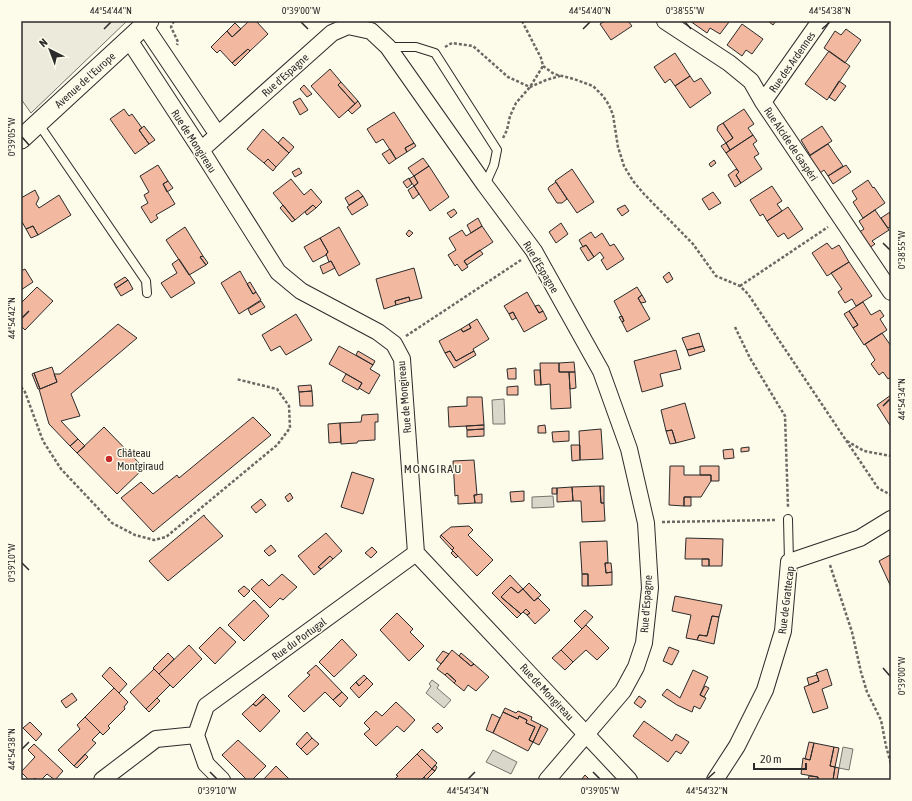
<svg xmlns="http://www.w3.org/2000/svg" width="912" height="801" font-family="'Asap Condensed',sans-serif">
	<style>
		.green { fill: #ecebdb; stroke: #74746e }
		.water { fill: #d8d7c9; stroke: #74746e }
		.building { fill: #f2b8a0; stroke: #2b2b2b }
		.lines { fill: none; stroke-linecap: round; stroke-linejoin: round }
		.service-casing { stroke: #2b2b2b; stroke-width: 10 }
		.minor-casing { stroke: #2b2b2b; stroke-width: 18 }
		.tertiary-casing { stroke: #2b2b2b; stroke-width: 21 }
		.path { stroke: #6a6964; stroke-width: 2.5; stroke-dasharray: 3 2; stroke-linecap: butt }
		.service { stroke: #fdfbea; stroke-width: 8 }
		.minor { stroke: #fdfbea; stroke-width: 16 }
		.tertiary { stroke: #fdfbea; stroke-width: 19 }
		.ticks { fill: none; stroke: #2b2b2b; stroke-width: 1.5 }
		.poi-dot { fill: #c62828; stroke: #fdfbea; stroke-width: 1.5 }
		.labels { text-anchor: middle; stroke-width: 3; stroke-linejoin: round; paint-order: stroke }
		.street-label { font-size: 11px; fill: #2b2b2b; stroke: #fdfbea }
		.poi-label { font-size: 11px; fill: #2b2b2b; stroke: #fdfbea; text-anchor: start }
		.neighbourhood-label { font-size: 12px; letter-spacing: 1px; fill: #2b2b2b; stroke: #fdfbea }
		.neatline { fill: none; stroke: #2b2b2b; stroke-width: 1.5 }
		.ticks-label { font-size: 10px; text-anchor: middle; fill: #2b2b2b }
	</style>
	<rect width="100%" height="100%" fill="#fdfbea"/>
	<path class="green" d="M21,21h106l-96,92 -10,-14z"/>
	<path class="water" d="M504,399l1,25h-12l-1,-24z
		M553,496l1,11 -22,1v-11z
		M432,680l7,5 -2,3 14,12 -7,8 -18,-15 5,-7 -2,-2z
		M843,747l10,2 -4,21 -10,-2z
		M493,750l24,12 -6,12 -25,-12z"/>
	<path class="building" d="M249,21h7l12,13 -18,17 -2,-2 -16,14 -12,-13 -3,3 -6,-6 16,-16 5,6z
		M605,21h23l4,5 -21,14 -11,-16z
		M690,21h38l1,1 -9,12 -10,-6 -3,5z
		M768,21h8l-3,4z
		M235,23l6,6 -9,8 -5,-6z
		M742,24l21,15 -11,15 -6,-4 -4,6 -15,-11z
		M846,29l15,11 -16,23 -21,-15 11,-17 6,4z
		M248,49l2,2 -15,15 -3,-3z
		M829,51l21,15 -23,34 -22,-16z
		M675,53l15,23 -15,10 -5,-7 -5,4 -11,-16z
		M330,69l11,13 -3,3 17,19 -16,14 -28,-32z
		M690,76l4,6 7,-4 10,15 -21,15 -15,-22z
		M839,81l7,5 -11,15 -6,-4z
		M341,82l17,19 -3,3 -17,-19z
		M304,85l8,9 -5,3 -7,-8z
		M300,98l8,12 -8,5 -7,-13z
		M358,101l3,5 -9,8 -4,-4z
		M124,109l5,7 3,-2 10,14 -3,2 10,14 -14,10 -25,-35z
		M744,109l10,15 -6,4 5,7 -23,15 -4,-7 7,-5 -10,-15z
		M394,112l20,31 -9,5 2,4 -11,7 -13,-20 -7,4 -9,-14z
		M723,123l10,15 -7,5 -9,-13 1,-4z
		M144,126l11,14 -6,4 -10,-14z
		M822,126l10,15 -22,14 -9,-15z
		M263,129l26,24 -13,14 -8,-8 -4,4 -17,-14z
		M753,135l4,6 -4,3 6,10 -5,3 8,12 -21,14 -5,-8 3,-3 -13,-19z
		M283,137l11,10 -5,6 -11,-10z
		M414,143l2,3 -9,6 -2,-4z
		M726,143l4,7 -4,3 -5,-7z
		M828,144l15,22 -15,10 -4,-6 -5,4 -11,-17z
		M390,149l6,10 -7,5 -7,-10z
		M423,158l6,8 -15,10 -6,-8z
		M268,159l8,8 -3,4 -9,-8z
		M714,160l2,3 -5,4 -2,-3z
		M158,165l10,16 -5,3 12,20 -19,11 2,3 -7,5 -10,-16 7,-4 -4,-8 5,-3 -9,-16z
		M846,165l5,7 -18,12 -5,-8z
		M429,166l20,31 -19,14 -16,-25 4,-3 -4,-7z
		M299,168l3,5 -7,4 -3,-5z
		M572,169l22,33 -17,11 -22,-32z
		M736,169l3,3 -3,3 5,8 -6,4 -7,-12z
		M414,176l4,7 -4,3 -5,-7z
		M409,178l3,6 -5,4 -4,-6z
		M291,179l13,16 7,-6 11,13 -6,6 -3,-3 -18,15 -22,-27z
		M868,180l5,8 1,-1 11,16 -22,15 -10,-16 4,-3 -5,-8z
		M168,181l5,7 -6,4 -4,-8z
		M556,182l11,17 -5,4h-5l-9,-14 1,-2z
		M414,186l5,8 -6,5 -5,-9z
		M772,186l10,15 -5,3 5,7 -15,10 -4,-7 -3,2 -10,-16z
		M35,190l4,8 -3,6 3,4 20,-13 12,20 -33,20 -5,-9 -7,3 -5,-9v-22z
		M358,190l5,6 -14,9 -4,-7z
		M713,192l8,11 -12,7 -7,-11z
		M363,196l5,9 -16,10 -5,-8z
		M283,205l12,15 -3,2 -12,-14z
		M313,205l3,3 -9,7 -2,-3z
		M625,205l4,6 -7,5 -5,-7z
		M788,207l15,22 -15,10 -4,-6 -6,4 -11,-16z
		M454,209l3,4 -6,5 -4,-5z
		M875,210l14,20 -17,11 3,3 -6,4 -11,-15 6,-4 -5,-8z
		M890,212l1,14 -3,2 -7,-10z
		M478,218l4,8 -11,7 -4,-8z
		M561,223l7,11 -12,9 -7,-11z
		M33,226l5,9 -7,3 -5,-9z
		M482,226l11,16 -29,19 4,6 -6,4 -5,-7 -2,2 -7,-11 8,-5 -7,-12 13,-8 4,6z
		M185,227l18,29 -3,1 6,8 -17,10 -23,-35z
		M339,227l21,37 -21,12 -8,-15 -2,1 -3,-8 2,-2 -8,-14z
		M409,230l4,3 -4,4 -3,-3z
		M591,232l4,6 7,-5 8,13 4,-2 10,15 -17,11 -6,-10 3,-2 -4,-6 -6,5 -8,-12 -3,2 -4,-7z
		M320,238l8,14 -2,3 -13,7 -9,-15z
		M827,243l5,6 7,-4 10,17 -22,14 -15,-23z
		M586,245l8,12 -6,4 -8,-13z
		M480,250l3,4 -16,11 -3,-4z
		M203,256l5,7 -2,2 -6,-8z
		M179,259l16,24 -24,15 -10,-15 16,-10 -5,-9z
		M331,261l4,7 -12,6 -3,-8z
		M849,262l23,34 -16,10 -4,-7 -7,4 -7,-11 4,-3 -11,-16z
		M414,268l8,30 -12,3 -1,-4 -14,4 1,4 -12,4 -8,-30z
		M25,269l8,13 -12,8v-19z
		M240,271l13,23 3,-2 5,8 -22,14 -18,-31z
		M669,272l4,7 -6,4 -4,-6z
		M125,277l3,3 -12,8 -2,-4z
		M128,280l5,9 -12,7 -5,-8z
		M250,282l6,10 -3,2 -6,-10z
		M37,287l16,14 -28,29 -4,-4v-23z
		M637,287l5,8 -4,3 12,21 -23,13 -5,-10 2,-1 -10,-20z
		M527,292l12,21 4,-2 4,8 -23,13 -11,-20 -4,2 -5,-8z
		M642,295l4,7 -5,1 -3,-5z
		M409,297l1,4 -14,4 -1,-4z
		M261,301l4,6 -14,8 -3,-6z
		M863,302l8,13 9,-5 4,6 -4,3 7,11 -23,15 -11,-17 5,-3 -9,-14z
		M539,305l4,6 -4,2 -4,-7z
		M849,311l9,14 -5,3 -9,-14z
		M513,312l3,6 -4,2 -3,-6z
		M296,314l16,26 -26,15 -6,-9 -9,5 -9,-16z
		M622,316l2,5 -2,1 -3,-5z
		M477,319l12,20 -16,10 1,2 -18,10 -6,-10 -5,2 -6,-12 22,-12 2,3 8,-4 -2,-4z
		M118,324l19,14 -66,56 9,22 -19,5 17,18 -8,7 -21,-22 -10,-35h-1l-6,-15 2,-1 6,16 17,-7 -3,-8h6z
		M469,324l2,4 -8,4 -2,-3z
		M699,333l4,13 -16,4 -5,-12z
		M882,333l9,13v31l-3,2 -5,-7 -4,3 -8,-11 4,-4 -10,-16z
		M339,346l34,19 -3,4 10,6 -11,19 -10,-6 3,-5 -33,-19z
		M703,346l2,5 -16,5 -2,-6z
		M676,350l5,19 -21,5 3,12 -21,6 -8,-31z
		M358,351l17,10 -2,4 -17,-10z
		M450,351l6,10 18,-10 2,4 -22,13 -9,-15z
		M574,362l1,10h-16v-9z
		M540,363h19v9h10l2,36 -20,1 -1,-25 -9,1z
		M52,367l5,15 -17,7 -6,-16z
		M516,368v11h-8l-1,-10z
		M534,370h6l1,15h-6z
		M569,372h6l1,16 -6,1z
		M346,374l16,9 -4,7 -16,-9z
		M311,385l1,6 -13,1 -1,-6z
		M518,386v9h-11v-8z
		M312,391l1,15h-13l-1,-14z
		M891,395v32l-14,-22z
		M467,397h15l2,28 -35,2 -1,-20 19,-1z
		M685,403l10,35 -19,5 -4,-13 -6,1 -5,-21z
		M378,414v8h-3v18l-17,1 -1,2 -16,1 -1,-21 21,-1 1,-7z
		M253,417l18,18 -118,97 -32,-34 20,-16 12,12 24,-19 2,3z
		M340,423l1,19 -12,1 -1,-19z
		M484,425v4l-17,1 -1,-4z
		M545,425l1,8h-8v-7z
		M104,427l40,41 -27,26 -40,-41z
		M484,429v7l-17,1v-7z
		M601,429l2,30 -23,1 -1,-29z
		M672,430l4,13 -6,1 -4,-13z
		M569,431v10l-16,1 -1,-10z
		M78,439l7,7 -8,7 -7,-7z
		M571,445h9v15l-8,1z
		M749,447v4l-8,1v-4z
		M733,449l1,9 -10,1 -1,-9z
		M474,460l3,35h-3l1,8 -17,1v-9l-3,1 -2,-35z
		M670,466h14v9h27v6l-10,16h-17v9l-15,-1z
		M700,466h19v15h-8v-6h-11z
		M352,472l22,7 -11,35 -22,-7z
		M600,486l1,17h3l1,18 -23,1 -1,-21h-8l-1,-14z
		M600,486h4v17h-3z
		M572,487l1,14 -16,1v-14z
		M552,488h5v6h-5z
		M524,491v10l-13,1 -1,-10z
		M290,493l3,5 -5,4 -3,-5z
		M482,494v9h-7l-1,-8z
		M684,497h7v9h-7z
		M261,499l5,6 -10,8 -5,-6z
		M204,515l1,2 18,19 -55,45 -19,-20z
		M469,526l4,4 -5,5 25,25 -16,16 -25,-26 2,-2 -13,-13 10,-8z
		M326,533l16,18 -9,8 -3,-3 -12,11 3,2 -7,6 -16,-19z
		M441,535l13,13 -2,2 -12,-13z
		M686,538l37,1 -1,27h-13v-7h-24z
		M607,541l1,22h-3l1,10 6,-1v13l-24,1v-12h-6l-2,-32z
		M271,545l5,6 -7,5 -5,-5z
		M372,547l5,5 -6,6 -6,-5z
		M453,551l5,5 -2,2 -5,-5z
		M890,555l1,2v30l-12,-26z
		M330,556l3,3 -12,10 -3,-2z
		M702,559h7v7h-7z
		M605,563h6l1,9 -6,1z
		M282,574l15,13 -14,13 -3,-2 -10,10 -19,-19 11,-10 7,7z
		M582,574h6v12h-6z
		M510,575l13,14 -5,4 -7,-6 -10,10 20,17 -4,4 -25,-25z
		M529,583l12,12 -7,6 -11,-12z
		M244,586l6,5 -6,6 -6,-6z
		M511,587l7,6 5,-4 11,12 4,-3 12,12 -15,14 -8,-9 3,-2 -4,-4 -5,5 -20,-17z
		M675,596l47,9 -3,12 -7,-1 -5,20 -8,-1 -2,5 -11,-2 5,-23 -19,-4z
		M254,600l15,16 -25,25 -16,-16z
		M526,609l4,4 -3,2 -4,-3z
		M585,610l8,7 -11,12 -8,-8z
		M397,613l16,16 -3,3 14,14 -15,15 -29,-31z
		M712,616l7,1 -5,27 -17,-4 2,-5 8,1z
		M586,625l23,23 -12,12 -11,-10 -13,12 -12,-12z
		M220,627l16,15 -21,22 -16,-16z
		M342,639l15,16 -23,22 -15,-15z
		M189,645l13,14 -29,29 -14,-14z
		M669,647l10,4 -7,14 -9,-4z
		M452,650l19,16 3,-2 15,13 -13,14 -8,-6 -4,6 -10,-8 2,-2 -9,-8 -2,2 -8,-6z
		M561,650l12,12 -8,8 -13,-12z
		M443,651l6,3 -8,10 -5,-4z
		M168,653l6,6 -15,15 -6,-6z
		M461,653l13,11 -3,2 -12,-10z
		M316,665l26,27 -9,8 -8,-8 -21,20 -16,-16 22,-21 -3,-2z
		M110,667l17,17 -8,9 -17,-17z
		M154,669l16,16 -24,24 -16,-17z
		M827,669l5,16 -10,4 6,19 -15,5 -9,-26 15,-6 -3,-8z
		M693,670l15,7 -8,18 6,3 -6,11 -6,-3 -2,6 -15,-7 -15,-10 5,-6 13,9z
		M447,673l9,8 -2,2 -9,-8z
		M364,675l3,3 -8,8 -3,-4z
		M817,675l2,6 -10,4 -2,-7z
		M367,678l6,6 -14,14 -9,-10 6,-6 3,4z
		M705,686l4,2 -5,9 -4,-2z
		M114,688l14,14 -4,5 1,2 -17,17 2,2 -7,7 -18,-18z
		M342,692l6,6 -8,9 -7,-7z
		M72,693l5,7 -11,8 -5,-7z
		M263,694l3,3 -10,9 -3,-2z
		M639,696l7,5 -5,7 -7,-5z
		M266,697l14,14 -20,21 -18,-18 11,-10 3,2z
		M157,698l3,3 -11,11 -3,-3z
		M396,702l19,18 -11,12 -7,-6 -21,20 -12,-12 6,-5 -6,-6 12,-12 6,5z
		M505,708l11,5 2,-2 14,6 -1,3 10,5 -8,17 -4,-2 6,-13 -9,-4 1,-3 -8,-4 -1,3 -15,-7z
		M503,712l15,7 1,-3 8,4 -1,3 9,4 -6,13 4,2 -5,9 -35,-18z
		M492,714l8,4 -7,15 -7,-3z
		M85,717l15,15 -8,8 4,3 -22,23 -16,-16 22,-21 -3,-4z
		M644,721l28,20 4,-7 13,8 -8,12 -5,-3 -8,11 -35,-26z
		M30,722l12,12 -6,7 -13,-13z
		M438,723l5,5 -6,5 -5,-5z
		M541,725l7,4 -9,16 -6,-3z
		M307,732l5,6 -11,11 -5,-5z
		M312,738l7,6 -12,11 -6,-6z
		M238,740l28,26 -14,14h-5l-25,-25z
		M809,742l5,1 -4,17 -5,-1z
		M814,743l20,4 -4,19 5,1 -2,13h-15v-3l-17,-3 2,-16 7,2z
		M34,744l29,27 -8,9 -8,-6 -6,6h-4l-2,-2 -2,2h-4l-8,-8 14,-15 -7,-7z
		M834,747l5,1 -4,19 -5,-1z
		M422,749l15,14 -5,6 -15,-15z
		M85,754l3,3 -11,11 -3,-2z
		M417,754l15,15 -11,11h-27l4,-4 -2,-1z
		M435,765l2,2 -2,4 -3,-2z
		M276,766l14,14h-27z
		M835,767l4,1 -2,12h-4z
		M432,769l3,2 -9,9 -2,-3z
		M585,775l5,5h-9z
		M809,776l9,1v3h-10z"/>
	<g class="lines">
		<defs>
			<path id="service" d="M388,47h28l19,6 62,97 -3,15 -9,20
				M38,123l108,158 1,12
				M788,519l1,43"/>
			<path id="minor" d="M665,21l64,42 22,18 12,21 128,190
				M144,25l74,110
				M129,40l72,110 77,122 23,19 77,41 16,12 8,15 14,194 213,227
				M763,102l57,-81
				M201,150l131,-117 16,-7 23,5 17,16 97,138 49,66 67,120 28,78 17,74 4,65 -6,55 -8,24 -13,24 -76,89
				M102,780l54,-41 40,-4
				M222,780l-16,-16 -10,-29 10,-29 210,-153
				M715,780l22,-34 28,-56 18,-59 6,-69 71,-24 31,-19"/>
			<path id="tertiary" d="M21,139l128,-118"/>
		</defs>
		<use href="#service" class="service-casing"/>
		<use href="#minor" class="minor-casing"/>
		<use href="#tertiary" class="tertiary-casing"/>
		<path class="path" d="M174,21l-3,6 7,15 -1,3
			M522,21l19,37 2,8 11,8 20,5 19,7 10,10 6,9 4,10 5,32 6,19 9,15 11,13 49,50 23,32 24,10 8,8 130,194 13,7
			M445,47l7,-4 21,3 35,31 22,10 16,-7 14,-4
			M503,138l4,-8 3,-14 6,-13 14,-16 13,-21
			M740,286l88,-59
			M735,327l15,31 35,58 3,91
			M406,336l115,-76
			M21,387l4,5 18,49 18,28 51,54 23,12 19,5 12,-3 111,-92 13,-17 -1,-22 -12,-17 -41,-10
			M847,441l17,10 27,5
			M662,522l113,-2
			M830,565l22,67 9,40 6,20 14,28 5,26 5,18"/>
		<use href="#service" class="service"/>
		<use href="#minor" class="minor"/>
		<use href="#tertiary" class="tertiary"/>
	</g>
	<path class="ticks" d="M301,22l7,7M685,22l6,7M104,29l7,-7M583,29l7,-7M822,29l8,-7M22,137l7,8M883,243l7,7M22,318l7,-7M883,406l7,-7M22,563l7,7M883,668l7,8M22,749l7,-7M210,772l7,7M593,772l7,7M468,779l7,-7M707,779l8,-7"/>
	<circle class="poi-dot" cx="109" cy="459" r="4"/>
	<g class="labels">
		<g class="street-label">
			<text transform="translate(792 62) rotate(-55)" y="4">Rue des Ardennes</text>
			<text transform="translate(285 75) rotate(-42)" y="4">Rue d'Espagne</text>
			<text transform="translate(85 80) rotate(-42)" y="4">Avenue de l'Europe</text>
			<text transform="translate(194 141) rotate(57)" y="4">Rue de Mongireau</text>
			<text transform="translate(791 144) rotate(56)" y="4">Rue Alcide de Gaspéri</text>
			<text transform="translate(541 267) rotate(59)" y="4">Rue d'Espagne</text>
			<text transform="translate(404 397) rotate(-95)" y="4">Rue de Mongireau</text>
			<text transform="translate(786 600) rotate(-83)" y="4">Rue de Grattecap</text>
			<text transform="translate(646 604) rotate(-86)" y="4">Rue d'Espagne</text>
			<text transform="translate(299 639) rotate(-36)" y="4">Rue du Portugal</text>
			<text transform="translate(547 692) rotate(47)" y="4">Rue de Mongireau</text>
		</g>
		<g class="poi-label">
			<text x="117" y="457">Château<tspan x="117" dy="13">Montgiraud</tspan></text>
		</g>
		<g class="neighbourhood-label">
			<text x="433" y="473">MONGIRAU</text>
		</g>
	</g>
	<rect width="912" height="801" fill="none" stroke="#fdfbea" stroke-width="44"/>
	<g transform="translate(50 50) rotate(318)" stroke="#fdfbea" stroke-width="3" paint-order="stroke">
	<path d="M0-3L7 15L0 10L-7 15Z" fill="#2b2b2b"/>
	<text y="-6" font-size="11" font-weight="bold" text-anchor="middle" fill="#2b2b2b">N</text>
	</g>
	<path d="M754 763v6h52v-6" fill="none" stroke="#2b2b2b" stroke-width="2"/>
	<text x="760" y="763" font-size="12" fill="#2b2b2b" stroke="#fdfbea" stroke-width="3" paint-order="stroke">20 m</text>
	<rect x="22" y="22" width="868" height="757" class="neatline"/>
	<g class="ticks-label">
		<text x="111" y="14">44°54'44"N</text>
		<text x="301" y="14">0°39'00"W</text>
		<text x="590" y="14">44°54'40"N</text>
		<text x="685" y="14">0°38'55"W</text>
		<text x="830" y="14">44°54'38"N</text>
		<text transform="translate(11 137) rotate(-90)" y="4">0°39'05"W</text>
		<text transform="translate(901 250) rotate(-90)" y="4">0°38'55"W</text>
		<text transform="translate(11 318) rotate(-90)" y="4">44°54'42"N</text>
		<text transform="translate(901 399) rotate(-90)" y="4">44°54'34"N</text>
		<text transform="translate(11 563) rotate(-90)" y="4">0°39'10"W</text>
		<text transform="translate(901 676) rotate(-90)" y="4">0°39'00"W</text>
		<text transform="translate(11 749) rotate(-90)" y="4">44°54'38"N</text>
		<text x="217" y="794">0°39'10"W</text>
		<text x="468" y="794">44°54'34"N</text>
		<text x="600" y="794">0°39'05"W</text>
		<text x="707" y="794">44°54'32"N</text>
	</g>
</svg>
